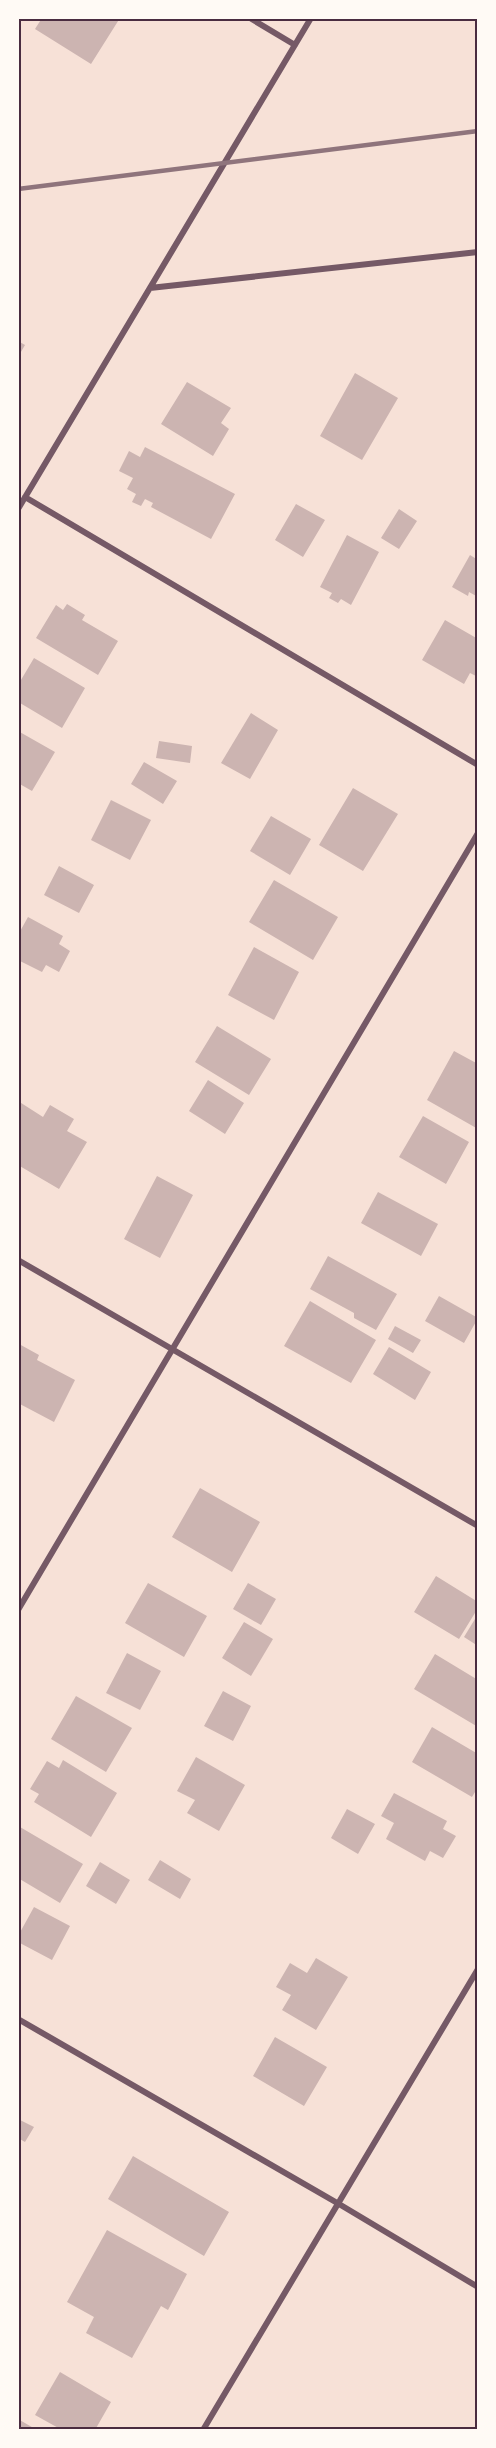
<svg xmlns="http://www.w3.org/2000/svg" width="496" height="2448" font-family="'Public Sans',sans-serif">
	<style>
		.building { fill: #ccb4b1 }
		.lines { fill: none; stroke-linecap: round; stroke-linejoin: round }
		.minor { stroke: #755966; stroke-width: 6 }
		.rail { stroke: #8f747c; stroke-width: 4.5 }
		.neatline { fill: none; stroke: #4a2c40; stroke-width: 2 }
	</style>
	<rect width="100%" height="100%" fill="#f7e1d7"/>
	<path class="building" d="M42,18h78l-29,46 -56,-35z
		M18,341l7,4 -7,12z
		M355,373l43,25 -36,62 -42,-24z
		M187,382l44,26 -10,15 8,6 -16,27 -52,-32z
		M145,447l90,47 -24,45 -60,-32 2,-4 -8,-4 -4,7 -9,-4 4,-8 -9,-5 6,-11 -14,-7 10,-20 11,6z
		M296,504l29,16 -22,37 -28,-17z
		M399,509l18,12 -18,28 -18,-11z
		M347,535l32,17 -28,53 -10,-6 -3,4 -9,-5 3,-5 -12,-6z
		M470,555l8,5v37l-9,-5 -1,4 -16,-9z
		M67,604l18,11 -3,5 36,21 -20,34 -62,-37 20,-33 7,5z
		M445,620l33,19v38l-8,-4 -6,11 -42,-24z
		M34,658l51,30 -23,40 -42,-25 -2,3v-21z
		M251,713l27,17 -28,49 -29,-16z
		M18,731l37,21 -23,39 -14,-8z
		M159,741l33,5 -2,17 -34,-5z
		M144,762l33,19 -14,23 -32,-20z
		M353,788l45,26 -35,57 -44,-26z
		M111,800l40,20 -21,40 -39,-20z
		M271,816l40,23 -21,36 -40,-24z
		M59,866l35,19 -15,28 -35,-18z
		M274,880l64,37 -25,43 -64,-38z
		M28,917l35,19 -4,8 11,7 -11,21 -13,-7 -4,7 -24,-12v-25z
		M254,947l45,25 -25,48 -46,-25z
		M217,1026l54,33 -22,36 -54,-33z
		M454,1051l24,13v65l-51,-29z
		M208,1080l36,23 -19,31 -36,-23z
		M18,1101l25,16 7,-12 24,14 -7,12 20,11 -28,47 -41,-24z
		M423,1116l46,26 -23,42 -47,-27z
		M157,1176l36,19 -33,63 -36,-19z
		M378,1192l60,32 -17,32 -60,-33z
		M328,1256l69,38 -21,36 -22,-12v-5l-44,-24z
		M439,1296l39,22 -14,25 -39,-22z
		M310,1301l66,39 -25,43 -67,-37z
		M395,1326l26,14 -8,13 -25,-14z
		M19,1344l20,11 -2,5 38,20 -21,42 -36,-19z
		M389,1347l42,25 -16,28 -42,-26z
		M200,1488l60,34 -28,50 -60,-35z
		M436,1576l42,26v6l-19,31 -45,-27z
		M148,1583l59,33 -23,41 -59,-34z
		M248,1583l28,16 -15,26 -28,-16z
		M478,1614v32l-14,-9z
		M244,1622l29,17 -22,37 -29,-18z
		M127,1653l34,18 -21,39 -34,-17z
		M435,1654l43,26v47l-64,-38z
		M223,1691l28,15 -18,35 -29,-15z
		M76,1696l56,32 -26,44 -55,-33z
		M432,1727l46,27v33l-6,10 -60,-35z
		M196,1757l49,28 -26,46 -32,-18 8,-13 -18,-9z
		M63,1760l54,33 -26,44 -57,-35 5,-8 -9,-5 17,-28 12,7z
		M394,1793l53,28 -4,8 13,7 -13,22 -13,-7 -5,10 -39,-22 8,-16 -13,-7z
		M347,1809l28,15 -17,30 -27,-16z
		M20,1827l63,37 -23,39 -42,-25z
		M160,1860l31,19 -11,20 -32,-19z
		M100,1862l30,18 -14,24 -30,-18z
		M34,1907l36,19 -18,34 -34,-18v-6z
		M316,1958l32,19 -32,53 -34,-20 9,-15 -15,-8 14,-24 17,10z
		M275,2037l52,30 -23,39 -51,-30z
		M18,2119l16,8 -9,15 -7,-4z
		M133,2156l96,56 -25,44 -96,-57z
		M107,2230l80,44 -19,36 -7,-4 -29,52 -46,-25 8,-16 -27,-15z
		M60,2372l51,30 -16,28h-33l-27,-15z
		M18,2419l19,11h-19z"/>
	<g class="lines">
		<path class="minor" d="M250,18l45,27
			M150,288l328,-36
			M25,497l453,268
			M18,509l293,-491
			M18,1260l460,266
			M18,1610l460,-777
			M18,2019l321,185 139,83
			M203,2430l275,-461"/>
		<path class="rail" d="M18,189l460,-58"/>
	</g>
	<rect width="496" height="2448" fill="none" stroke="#fffaf5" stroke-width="39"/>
	<rect x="20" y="20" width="456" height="2408" class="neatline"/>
</svg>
